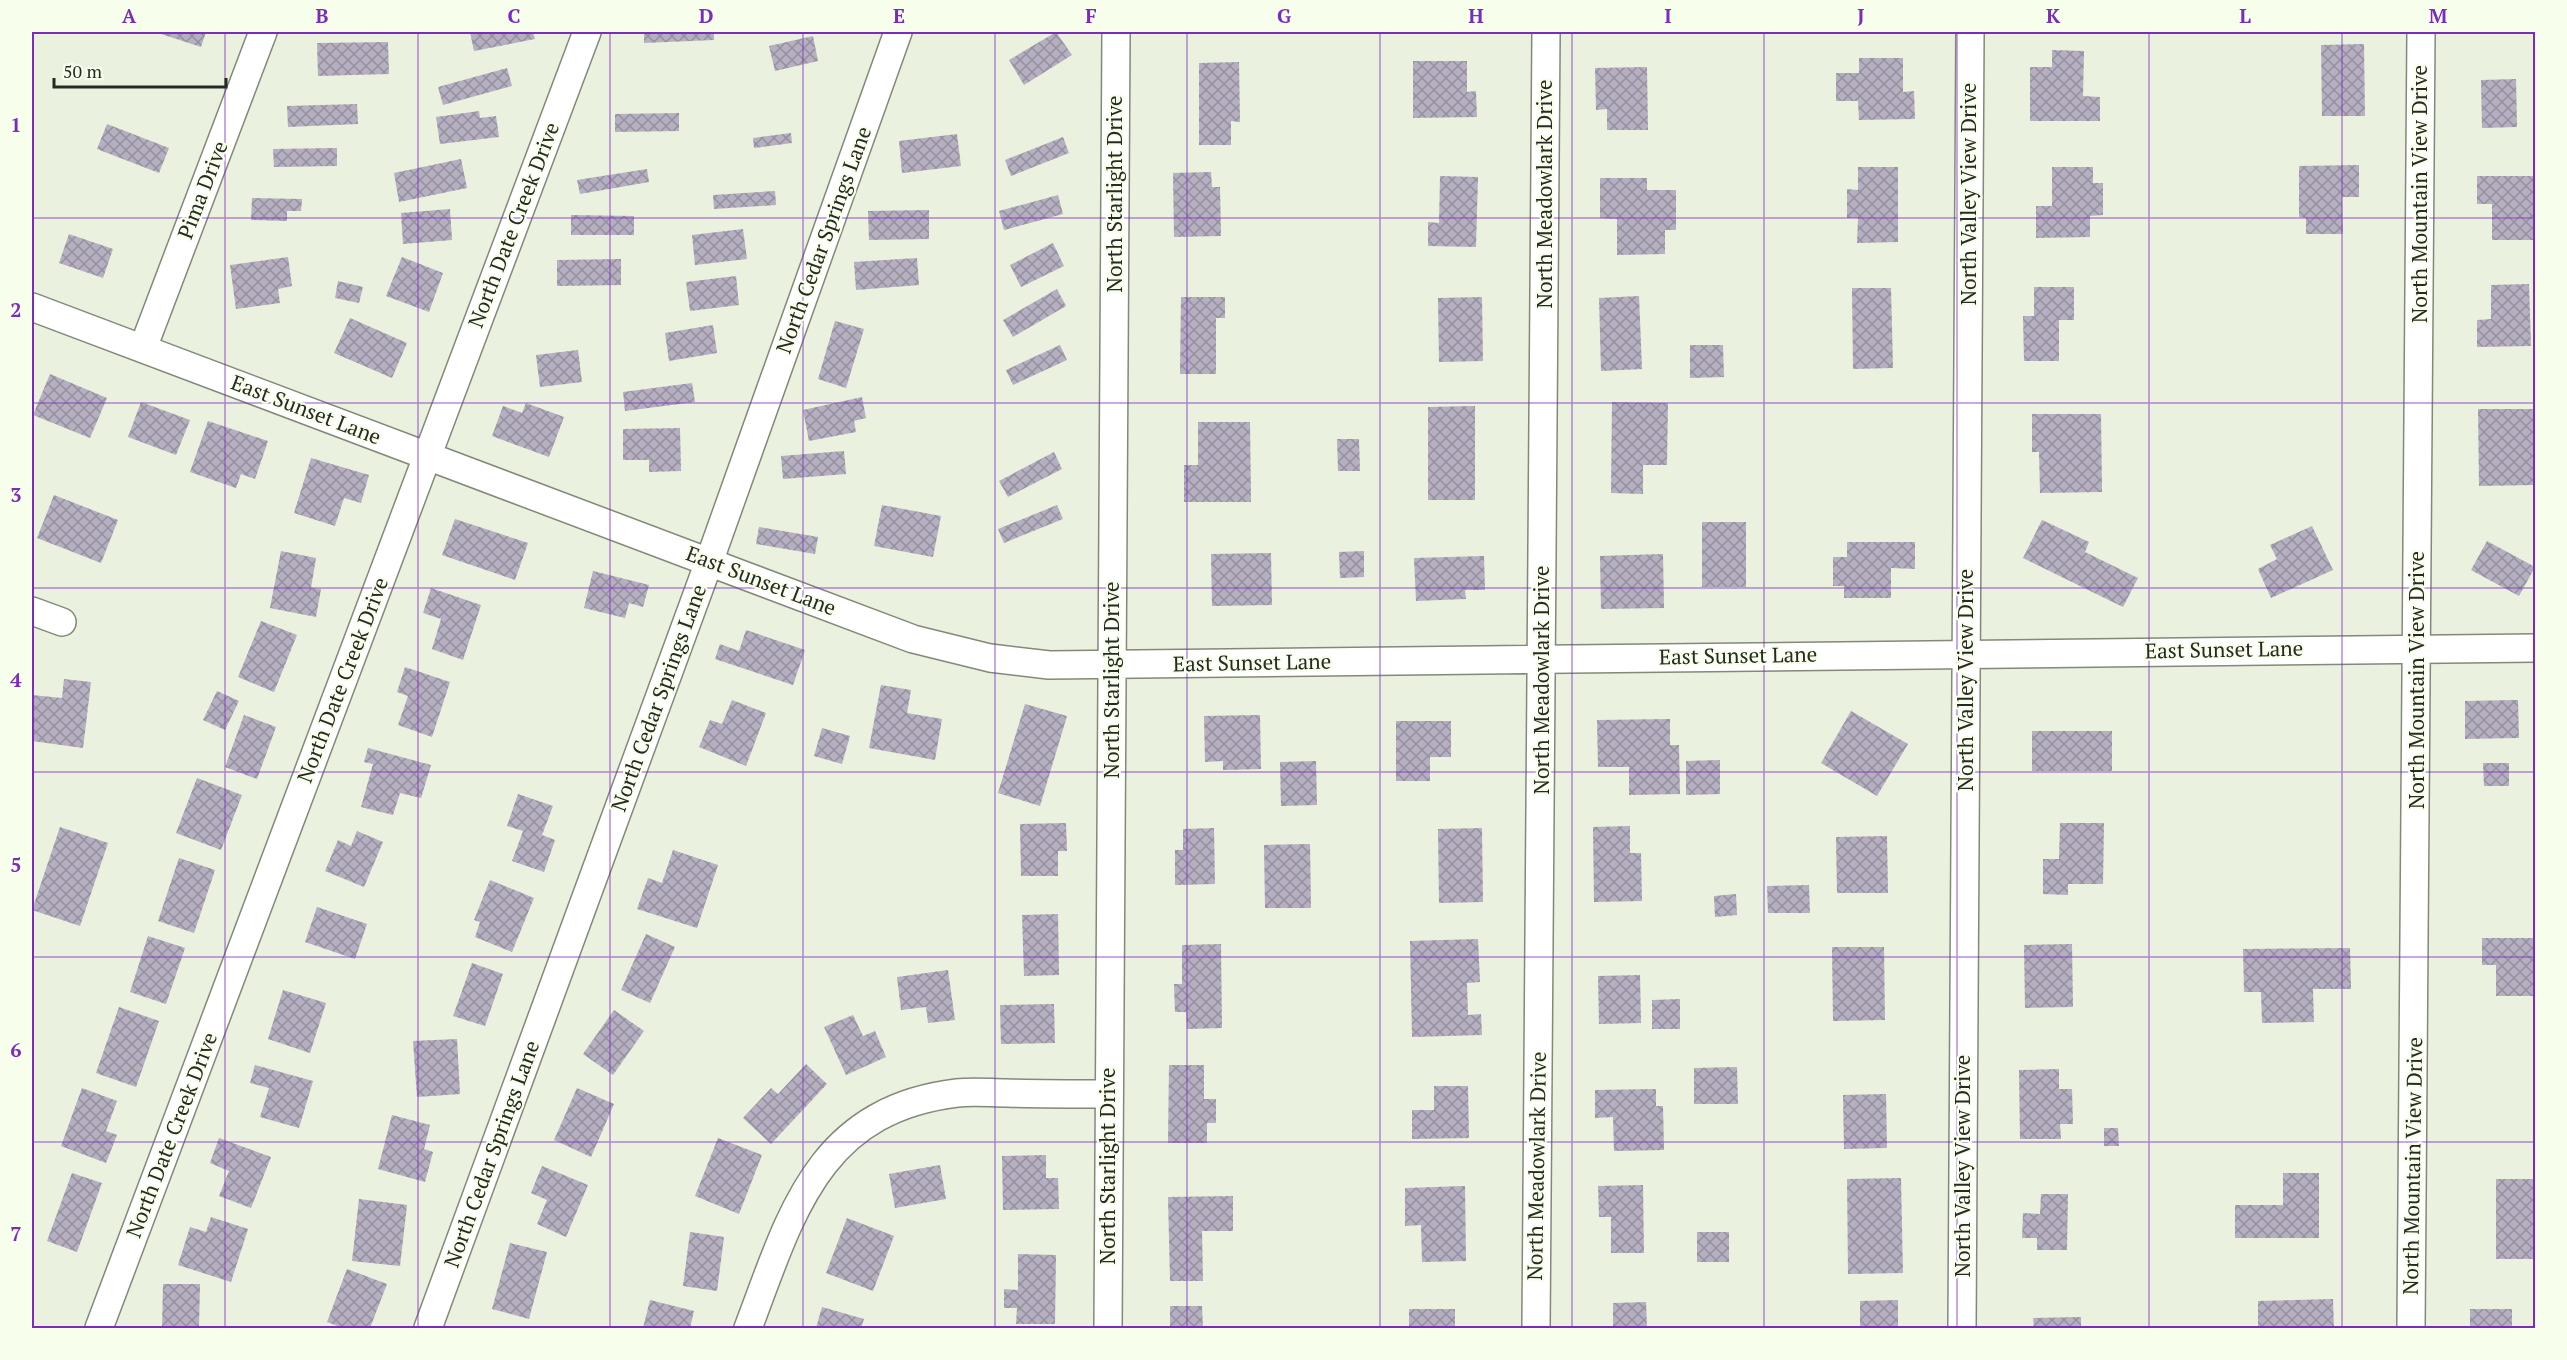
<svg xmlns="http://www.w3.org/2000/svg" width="2567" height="1360" font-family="'PT Serif',serif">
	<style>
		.building { fill: url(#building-cross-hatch) }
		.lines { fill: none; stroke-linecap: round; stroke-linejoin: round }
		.minor-casing { stroke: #828978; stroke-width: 30 }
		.minor { stroke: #fff; stroke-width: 27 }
		.grid { fill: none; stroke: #7b2cbf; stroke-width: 1.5; stroke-opacity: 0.55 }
		.labels { text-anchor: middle; stroke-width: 4.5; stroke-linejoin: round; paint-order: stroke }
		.street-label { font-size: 21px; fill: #272a23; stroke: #f7ffec }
		.neatline { fill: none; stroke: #7b2cbf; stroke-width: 2 }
		.grid-label { font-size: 20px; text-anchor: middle; font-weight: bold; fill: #7b2cbf }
	</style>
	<defs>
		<pattern id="building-cross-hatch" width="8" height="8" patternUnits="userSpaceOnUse" patternTransform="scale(1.5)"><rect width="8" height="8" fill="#b6afc1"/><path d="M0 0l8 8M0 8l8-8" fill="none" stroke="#948f9c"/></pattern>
	</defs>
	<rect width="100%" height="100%" fill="#eaf1df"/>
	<path class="building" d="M155,32h51l-5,15z
		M470,32h63l2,7 -61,12z
		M644,32h70v8l-70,3z
		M1056,32l16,23 -48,30 -15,-25z
		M813,36l5,25 -43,10 -6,-25z
		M388,42l1,32 -71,2 -1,-33z
		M2364,44l1,72h-43l-1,-71z
		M2052,50l32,1 -1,45 17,1v24h-70v-54h22z
		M1859,58h44v34l11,-1 1,28 -56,1 -1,-19h-22v-28h23z
		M1413,61h54v31l9,-1 1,26 -64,1z
		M1239,62l1,60 -9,-1v24h-32v-82z
		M1647,67l1,63h-41v-21l-11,1 -1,-42z
		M507,68l5,18 -69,19 -5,-18z
		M2516,79l1,48 -35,1 -1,-48z
		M357,104l1,20 -70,3 -1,-21z
		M479,111l1,7 16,-2 3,21 -59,7 -4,-27z
		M679,113v18l-64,1v-18z
		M107,124l62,24 -10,25 -62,-24z
		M791,133l1,10 -38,5 -1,-10z
		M957,134l4,32 -59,7 -3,-32z
		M1063,137l6,16 -58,23 -6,-16z
		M337,148v18l-63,1 -1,-18z
		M461,159l6,29 -68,14 -5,-29z
		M2359,165v32h-17l1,37h-37v-16l-7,-1v-51z
		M1858,167h40v75l-41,1 1,-25h-11v-29l11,1z
		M2052,167h41v16h10v32l-13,1v21l-54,1v-32h16z
		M647,169l2,13 -69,12 -3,-14z
		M1211,172l1,15h8l1,49 -47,1 -1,-64z
		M1440,176l38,1 -2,70 -48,-1v-24l11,1z
		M2477,176h57v64h-42v-36h-15z
		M1600,178h47v12h29v40h-11v24l-48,1v-36l-17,-1z
		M775,191l1,14 -62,4 -1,-14z
		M1058,195l5,19 -59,16 -5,-19z
		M252,198l50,1 -1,12h-14v10l-36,-1z
		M450,209l2,31 -49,4 -2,-31z
		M929,210v29l-60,1 -1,-29z
		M571,215l63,1v19h-63z
		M743,229l4,30 -52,6 -3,-30z
		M69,234l44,15 -10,29 -44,-15z
		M1053,243l11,23 -43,21 -11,-22z
		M288,257l4,29 -14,3 2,14 -44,6 -6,-44z
		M402,257l41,16 -14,39 -43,-16z
		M917,258l2,27 -63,5 -2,-28z
		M621,259v26l-64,1v-26z
		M736,276l3,29 -49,6 -4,-29z
		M338,281l25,6 -4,16 -24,-5z
		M2529,284l2,62 -54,1v-27l14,-1v-34z
		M2034,287h40v33h-15v41h-35l-1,-45h11z
		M1852,288h39l2,80 -40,1z
		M1057,289l9,17 -53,31 -10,-17z
		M1639,296l3,73 -41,2 -2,-73z
		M1181,297h44v21h-9v56h-36z
		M1482,297l1,64 -44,1 -1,-64z
		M350,318l57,25 -15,35 -58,-25z
		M835,321l29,8 -18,59 -28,-9z
		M713,325l4,28 -48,8 -4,-28z
		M1060,345l7,15 -54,25 -7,-15z
		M1690,345h33l1,32 -34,1z
		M578,350l4,32 -42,5 -4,-32z
		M50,374l57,24 -17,40 -57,-23z
		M692,383l3,19 -70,9 -2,-19z
		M862,397l4,21 -12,3 2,11 -47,9 -6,-31z
		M141,402l49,18 -14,35 -48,-18z
		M1612,402l56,1 -1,62h-24v29l-32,-1z
		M526,403l38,14 -15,40 -57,-21 11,-30 19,7z
		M1475,406v94h-47v-93z
		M2478,409h58v76l-57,1z
		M2032,414h69l1,78 -62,1 -1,-41h-7z
		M208,421l60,20 -13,38 -14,-5 -5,14 -46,-16z
		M1198,422h52l1,80h-67v-37h14z
		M680,428l1,43 -32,1v-12h-26v-31z
		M1337,439h22l1,32h-22z
		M844,451l2,23 -63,5 -2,-23z
		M1054,452l8,17 -54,28 -9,-16z
		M311,458l58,17 -8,28 -17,-5 -9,28 -41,-13z
		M54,495l64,25 -17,43 -64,-25z
		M882,505l59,11 -8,41 -59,-11z
		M1057,505l6,14 -59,24 -6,-14z
		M455,519l73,24 -13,37 -73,-25z
		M2042,520l47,22 -4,10 53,26 -15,29 -100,-49z
		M1702,522h44v65h-44z
		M2312,526l21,44 -62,28 -13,-29 19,-10 -7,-14z
		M759,527l59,10 -3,17 -59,-10z
		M2487,541l48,26 -16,29 -48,-26z
		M1847,542h68v27l-24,-1v30h-47v-12h-11v-29h14z
		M281,551l35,7 -5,30 10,1 -5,28 -46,-9z
		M1364,551v26l-24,1 -1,-26z
		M1271,553l1,52 -60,1 -1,-52z
		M1663,554l1,54 -63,1 -1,-53z
		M1484,556l1,34h-20l1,9 -50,2 -2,-43z
		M593,571l56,14 -6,22 -14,-4 -4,15 -41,-10z
		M431,588l50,17 -18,55 -31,-11 9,-30 -18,-6z
		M261,621l36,14 -23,57 -36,-15z
		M746,630l59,20 -12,35 -78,-26 5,-15 19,7z
		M405,667l45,15 -18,55 -34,-12 10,-29 -11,-4z
		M64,679l27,3 -8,66 -51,-7v-46l30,3z
		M881,685l30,5 -4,23 35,6 -7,41 -66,-12z
		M217,691l22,10 -14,29 -22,-10z
		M732,700l34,13 -20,53 -47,-19 11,-27 12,4z
		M2518,700l1,38 -54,1v-38z
		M1025,704l42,12 -27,90 -42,-13z
		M1851,711l57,33 -31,52 -56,-33z
		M244,715l32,12 -19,52 -32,-12z
		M1260,715l1,54 -38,1v-9l-18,1 -1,-46z
		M1670,719v26h9l1,49 -51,1v-28h-31l-1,-47z
		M1396,721h55v36h-21v24h-34z
		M822,728l28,8 -8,28 -28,-8z
		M2032,731h80v40h-80z
		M368,748l63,17 -10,33 -21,-5 -7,22 -32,-8 12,-43 -9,-2z
		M1720,760v34l-34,1v-34z
		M1316,761l1,44 -36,1 -1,-44z
		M2483,763h26v23h-25z
		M197,778l45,17 -21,55 -45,-17z
		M518,794l35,12 -11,29 13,5 -11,32 -32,-11 11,-30 -16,-5z
		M1066,823l1,28h-9v25h-37l-1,-52z
		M2060,823h44l-1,61h-35v11l-25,-1v-35h16z
		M1630,826v27h11l1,48 -48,1 -1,-75z
		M60,827l48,16 -28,83 -48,-16z
		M1214,828l1,56 -40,1v-35h8v-21z
		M1482,828l1,74 -44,1 -1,-74z
		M357,831l26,11 -19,45 -39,-16 13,-31 13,6z
		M1887,836l1,57h-51l-1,-56z
		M1310,844l1,64h-46l-1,-63z
		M673,850l45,15 -21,63 -60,-19 11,-31 14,5z
		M179,858l36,12 -21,63 -36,-12z
		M490,880l44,18 -22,54 -37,-15 5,-15 -6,-2z
		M1809,885l1,28h-42l-1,-27z
		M1736,894l1,21 -22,2 -1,-21z
		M317,907l50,17 -12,35 -50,-17z
		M1058,914l1,61 -35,1 -2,-61z
		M646,934l29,13 -25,56 -29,-13z
		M148,936l37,12 -19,56 -36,-12z
		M2482,938h54v58h-40v-31h-14z
		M1478,939l2,43 -13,1 1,32 13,-1 1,21 -70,2 -2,-96z
		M1221,944l1,84 -35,1 -1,-17h-11l-1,-28h8v-39z
		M2072,944l1,63 -48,1 -1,-63z
		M1832,947h52l1,73 -52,1z
		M2350,948l1,41h-38l1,33 -52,1 -1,-31h-17l-1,-43z
		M472,963l31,11 -18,52 -32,-10z
		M948,970l7,50 -27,3 -2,-16 -25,3 -4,-33z
		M1640,975l1,48 -42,1 -1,-48z
		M283,990l43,13 -16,50 -42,-14z
		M1680,999v30h-28v-29z
		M1054,1004l1,39 -54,1 -1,-39z
		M119,1007l40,14 -23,66 -40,-14z
		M614,1010l30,21 -31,44 -30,-21z
		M853,1015l10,21 12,-5 11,26 -40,18 -22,-48z
		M457,1039l3,55 -43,3 -4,-56z
		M806,1064l21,20 -56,60 -28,-26 28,-30 7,6z
		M255,1065l58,16 -14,47 -39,-11 9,-29 -19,-5z
		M1169,1065h35v34h12v24h-9v20h-39z
		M1737,1067l1,37h-44v-36z
		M2059,1069v20h13l1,35h-13l1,15h-41l-1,-69z
		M1434,1086h34l1,52 -57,1v-29h22z
		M82,1088l35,13 -11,30 11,4 -11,28 -45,-17z
		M577,1088l37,16 -23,53 -37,-17z
		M1656,1089v17h7l1,44 -50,1 -1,-34 -18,1v-28z
		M1886,1094l1,54 -43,1 -1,-54z
		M392,1115l38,10 -6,24 9,3 -8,30 -47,-13z
		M2104,1128h14l1,18h-15z
		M219,1138l52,19 -20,51 -32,-12 10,-25 -19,-8z
		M718,1138l44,17 -23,59 -44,-18z
		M1046,1155v23h12l1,31 -56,1 -1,-54z
		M940,1165l6,34 -51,9 -6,-34z
		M542,1166l46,19 -22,52 -29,-13 10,-24 -16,-7z
		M72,1173l30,10 -25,69 -30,-11z
		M2283,1173h36v65h-84v-33h48z
		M1901,1178l2,95 -55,1 -1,-95z
		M2496,1179h40v80h-40z
		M1643,1185l1,68h-33v-36h-12l-1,-31z
		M1465,1186l1,75 -44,1 -1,-37 -16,1v-38z
		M2041,1194h27l-1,56h-30v-12h-15l1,-25 17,1z
		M1233,1196v35h-31l1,50h-33l-2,-84z
		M359,1199l48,6 -7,61 -48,-5z
		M211,1217l37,12 -17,53 -53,-17 12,-38 16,5z
		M847,1218l47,18 -21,55 -47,-18z
		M690,1232l34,5 -7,54 -34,-5z
		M1697,1232h32v30h-32z
		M510,1243l37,9 -18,67 -37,-10z
		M1018,1254l38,1 -1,69h-39l1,-16h-13v-19l14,1z
		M347,1269l40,15 -17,44h-27l-16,-6z
		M163,1284h37l-1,44h-37z
		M2333,1299l1,29h-76v-27z
		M650,1300l44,11 -4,17h-47z
		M1898,1300v28h-38v-27z
		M1646,1302l1,26h-34v-25z
		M1170,1306h32l1,22h-33z
		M822,1307l42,12 -3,9h-45z
		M1409,1309h46v19h-46z
		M2470,1309h42v19h-42z
		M2081,1317v11h-47l-1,-10z"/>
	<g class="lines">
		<defs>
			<path id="minor" d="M32,307l881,332 77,19 59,7 1487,-17
				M143,348l120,-316
				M32,611l30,11
				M99,1328l488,-1296
				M428,1328l281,-766 189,-530
				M748,1328c43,-113 69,-218 209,-235 16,-2 34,0 50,0 34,1 67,1 101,1
				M1108,1328l8,-1296
				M1536,1328l10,-1296
				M1962,1328l8,-1296
				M2411,1328l10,-1296"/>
		</defs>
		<use href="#minor" class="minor-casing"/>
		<use href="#minor" class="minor"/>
	</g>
	<path class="grid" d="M225,32v1296M418,32v1296M610,32v1296M803,32v1296M995,32v1296M1187,32v1296M1380,32v1296M1572,32v1296M1764,32v1296M1957,32v1296M2149,32v1296M2342,32v1296M32,218h2504M32,403h2504M32,588h2504M32,772h2504M32,957h2504M32,1142h2504"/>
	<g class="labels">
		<g class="street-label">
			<text transform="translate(203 190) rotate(-69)" y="7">Pima Drive</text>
			<text transform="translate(1115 194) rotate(-90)" y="7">North Starlight Drive</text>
			<text transform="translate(1545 194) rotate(-90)" y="7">North Meadowlark Drive</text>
			<text transform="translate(1969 194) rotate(-90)" y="7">North Valley View Drive</text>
			<text transform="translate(2420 194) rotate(-90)" y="7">North Mountain View Drive</text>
			<text transform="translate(514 225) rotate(-69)" y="7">North Date Creek Drive</text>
			<text transform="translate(824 240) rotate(-70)" y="7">North Cedar Springs Lane</text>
			<text transform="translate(306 410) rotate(21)" y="7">East Sunset Lane</text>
			<text transform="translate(761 581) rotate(21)" y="7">East Sunset Lane</text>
			<text transform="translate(2224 650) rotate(-1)" y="7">East Sunset Lane</text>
			<text transform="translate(1738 656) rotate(-1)" y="7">East Sunset Lane</text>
			<text transform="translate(1252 663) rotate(-1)" y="7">East Sunset Lane</text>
			<text transform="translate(343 680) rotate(-69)" y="7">North Date Creek Drive</text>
			<text transform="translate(1112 680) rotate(-90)" y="7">North Starlight Drive</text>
			<text transform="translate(1542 680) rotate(-90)" y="7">North Meadowlark Drive</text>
			<text transform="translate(1966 680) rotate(-90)" y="7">North Valley View Drive</text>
			<text transform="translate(2417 680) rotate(-90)" y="7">North Mountain View Drive</text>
			<text transform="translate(659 698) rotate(-70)" y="7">North Cedar Springs Lane</text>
			<text transform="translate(172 1135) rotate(-69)" y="7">North Date Creek Drive</text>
			<text transform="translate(492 1154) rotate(-70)" y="7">North Cedar Springs Lane</text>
			<text transform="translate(1108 1166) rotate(-90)" y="7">North Starlight Drive</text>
			<text transform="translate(1537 1166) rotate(-89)" y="7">North Meadowlark Drive</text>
			<text transform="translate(1963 1166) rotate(-90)" y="7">North Valley View Drive</text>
			<text transform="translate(2413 1166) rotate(-89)" y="7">North Mountain View Drive</text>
		</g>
	</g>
	<rect width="2567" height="1360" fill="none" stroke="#f7ffec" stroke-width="66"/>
	<path d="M54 78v9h172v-9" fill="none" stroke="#272a23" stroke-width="3"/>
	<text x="63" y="78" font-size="18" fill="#272a23" stroke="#f7ffec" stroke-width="4.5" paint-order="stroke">50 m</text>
	<rect x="33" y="33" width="2501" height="1294" class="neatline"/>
	<g class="grid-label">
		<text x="129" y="23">A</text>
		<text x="322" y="23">B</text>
		<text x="514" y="23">C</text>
		<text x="706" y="23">D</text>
		<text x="899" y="23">E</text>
		<text x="1091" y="23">F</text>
		<text x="1284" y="23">G</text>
		<text x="1476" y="23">H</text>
		<text x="1668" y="23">I</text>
		<text x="1861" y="23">J</text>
		<text x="2053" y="23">K</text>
		<text x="2245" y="23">L</text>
		<text x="2438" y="23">M</text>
		<text x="16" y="132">1</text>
		<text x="16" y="317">2</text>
		<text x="16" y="502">3</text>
		<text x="16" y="687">4</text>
		<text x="16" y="872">5</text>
		<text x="16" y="1057">6</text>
		<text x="16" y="1241">7</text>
	</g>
</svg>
